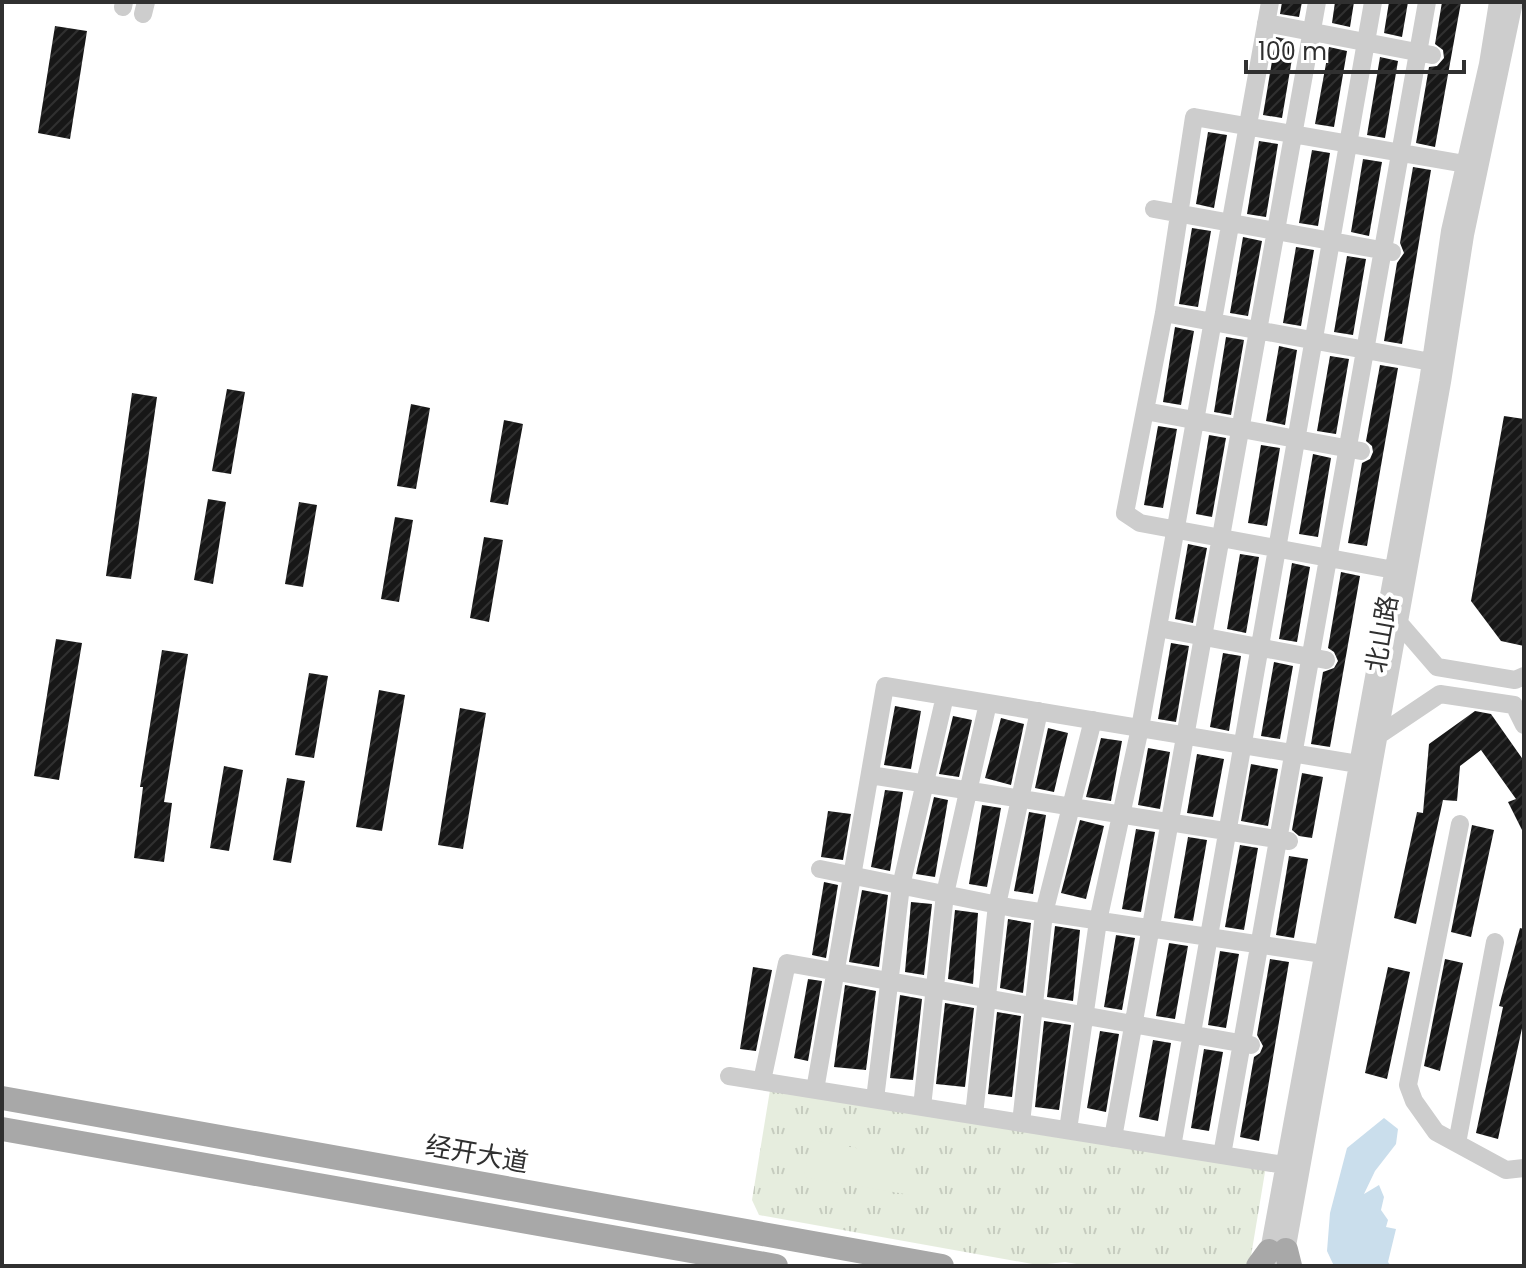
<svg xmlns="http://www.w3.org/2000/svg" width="1526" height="1268" font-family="Poppins,'Noto Sans SC',sans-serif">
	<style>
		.park { fill: url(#park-tufts) }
		.pitch { fill: #e6edde }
		.water { fill: #cadeec }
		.building { fill: url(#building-hatch) }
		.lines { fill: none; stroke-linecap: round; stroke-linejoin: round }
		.minor { stroke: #cdcdcd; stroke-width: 18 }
		.major { stroke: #a8a8a8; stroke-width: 24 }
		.labels { text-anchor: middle; stroke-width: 8; stroke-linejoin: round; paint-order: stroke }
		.street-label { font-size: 26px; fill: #303030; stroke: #fff }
	</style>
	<defs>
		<pattern id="park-tufts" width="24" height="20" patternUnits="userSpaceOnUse" patternTransform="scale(2)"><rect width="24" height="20" fill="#e6edde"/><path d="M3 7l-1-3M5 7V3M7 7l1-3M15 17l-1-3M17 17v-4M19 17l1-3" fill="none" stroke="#c6ccbf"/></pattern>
		<pattern id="building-hatch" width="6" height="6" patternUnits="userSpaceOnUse" patternTransform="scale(2)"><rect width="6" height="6" fill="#171717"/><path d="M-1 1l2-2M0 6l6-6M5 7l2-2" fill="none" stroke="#303030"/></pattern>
	</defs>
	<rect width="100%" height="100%" fill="#fff"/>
	<path class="park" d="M771,1084l495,82 -16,96 -4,4h-158l-23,-4 -27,3 -279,-50 -7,-15z"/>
	<path class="pitch" d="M811,1140l106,19 -6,36 -107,-18z"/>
	<path class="water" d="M1384,1118l14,11 -2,15 -21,27 -11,23 15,-9 5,12 -3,13 7,10 -2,7 10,2 -8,33 3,4h-57l-7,-15 3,-38 17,-65z"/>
	<path class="building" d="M1282,2h20l-3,15 -19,-3z
		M1335,2h19l-4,25 -18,-4z
		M1389,2h19l-6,35 -18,-4z
		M1442,2h19l-26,145 -19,-4 13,-76 8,-1 7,-8 -1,-8 -8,-6z
		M55,26l32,5 -17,108 -32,-6z
		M1276,37l19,4 -13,77 -19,-3z
		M1329,47l18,4 -13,76 -19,-3z
		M1380,57l18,4 -13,77 -18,-3z
		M1208,132l19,3 -13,73 -18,-4z
		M1259,141l19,3 -12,73 -19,-3z
		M1312,150l18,3 -12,73 -19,-3z
		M1363,159l19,3 -13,74 -18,-4z
		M1413,167l18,3 -29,174 -18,-3 13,-78 7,-10 -4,-10z
		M1192,228l19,3 -13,76 -19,-3z
		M1243,237l19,4 -14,75 -18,-3z
		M1296,247l18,3 -13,76 -18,-3z
		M1347,256l19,3 -13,76 -19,-3z
		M1175,327l19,4 -13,74 -18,-3z
		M1226,337l18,3 -13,75 -17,-3z
		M1279,346l18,4 -12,75 -19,-4z
		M1330,356l19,3 -13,75 -19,-3z
		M1380,365l18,3 -31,178 -19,-3 14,-80 8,-4 3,-7 -1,-6 -6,-5z
		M227,389l18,3 -14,82 -19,-3z
		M132,393l25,4 -26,182 -25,-3z
		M411,404l19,4 -14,81 -19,-3z
		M1504,416l20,3v227l-23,-5 -30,-40z
		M504,420l19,4 -15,81 -18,-3z
		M1158,426l19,3 -14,79 -19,-3z
		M1209,435l17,3 -14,79 -16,-3z
		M1261,445l19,3 -13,78 -19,-3z
		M1313,454l18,4 -13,79 -19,-3z
		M208,499l18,3 -13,82 -19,-4z
		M299,502l18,3 -14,82 -18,-3z
		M395,517l18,3 -14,82 -18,-3z
		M484,537l19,3 -14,82 -19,-4z
		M1188,544l19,4 -14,75 -18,-4z
		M1240,554l19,3 -13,76 -19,-4z
		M1292,563l18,4 -13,75 -18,-3z
		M1341,572l19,4 -30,171 -19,-3 12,-72 11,-4 4,-7 -4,-9 -6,-4z
		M56,639l26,4 -23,137 -25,-4z
		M1171,643l18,3 -13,76 -18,-3z
		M162,650l26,4 -24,148 8,1 -8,59 -30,-4 9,-71h-3z
		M1223,653l18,3 -12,75 -19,-4z
		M1274,662l19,4 -13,73 -19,-3z
		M309,673l19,3 -14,82 -19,-3z
		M379,690l26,5 -23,136 -26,-4z
		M895,706l26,5 -10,58 -27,-4z
		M460,708l26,5 -23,136 -25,-4z
		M1475,711l16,3 33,47v73l-16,-32 8,-3 -35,-49 -21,16 -3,35 -14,-1 -27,124 -22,-6 23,-106 6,1 6,-69z
		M953,716l19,4 -13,57 -20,-3z
		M1001,718l23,6 -13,61 -26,-7z
		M1048,728l20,5 -14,59 -19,-4z
		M1101,738l21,3 -11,60 -25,-4z
		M1148,748l22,4 -10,57 -22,-4z
		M1197,754l27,5 -11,58 -26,-4z
		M1251,764l27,5 -10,57 -27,-5z
		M224,766l19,4 -14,81 -19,-3z
		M1302,773l21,4 -11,61 -13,-2 -7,-6z
		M287,778l18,3 -14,82 -18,-3z
		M885,790l18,2 -13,79 -19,-4z
		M934,797l14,3 -13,77 -19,-3z
		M982,805l19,3 -14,79 -18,-3z
		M828,811l23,3 -8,46 -22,-3z
		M1029,812l17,3 -13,79 -19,-3z
		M1080,820l24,6 -18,73 -25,-6z
		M1472,825l22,5 -23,107 -20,-5z
		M1136,829l19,3 -14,80 -19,-3z
		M1188,837l19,3 -14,81 -19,-3z
		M1240,845l18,3 -14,82 -19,-3z
		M1289,856l19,3 -14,79 -18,-3z
		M824,882l14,3 -12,73 -14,-3z
		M862,890l26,5 -9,72 -30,-5z
		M911,902l21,2 -8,71 -19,-3z
		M955,910l23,3 -5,71 -25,-5z
		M1008,919l23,4 -8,70 -23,-5z
		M1055,926l25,4 -7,71 -26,-4z
		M1520,928l4,1v90l-26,120 -22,-6 27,-126 -4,-1z
		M1116,935l19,3 -13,72 -18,-3z
		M1169,943l19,3 -13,73 -19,-3z
		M1220,951l19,3 -13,74 -18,-3z
		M1270,959l19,3 -30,179 -19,-4 14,-80 6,-4 3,-7 -6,-11z
		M1445,959l18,4 -23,108 -16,-5z
		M753,967l19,3 -16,81 -16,-2z
		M1388,967l22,5 -23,107 -22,-6z
		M808,979l14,2 -14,80 -14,-3z
		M845,985l31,6 -10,79 -32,-3z
		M900,995l22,4 -9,81 -23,-2z
		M945,1003l29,5 -9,79 -29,-3z
		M997,1012l24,4 -9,81 -24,-3z
		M1044,1021l27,4 -12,85 -24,-3z
		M1100,1031l19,3 -13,78 -19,-4z
		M1153,1040l18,3 -13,78 -19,-4z
		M1204,1049l19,3 -14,79 -18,-3z"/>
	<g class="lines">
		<path class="minor" d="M123,7l1,-5
			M143,14l3,-12
			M1266,23l166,32
			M1154,209l238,43
			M1164,313l267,49
			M1145,411l216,40
			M1394,570l-254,-47 -15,-10 39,-200 30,-196 271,47
			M1399,623l38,44 78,13 9,-4
			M1158,628l168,32
			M1379,735l61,-41 74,11 10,20
			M870,775l419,66
			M1460,824l-52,261 6,16 22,31 70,38 18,-2
			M820,869l193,39 310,46
			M729,1076l555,89
			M762,1081l25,-118 464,82
			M815,1090l70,-404 473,78
			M875,1099l26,-213 44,-190
			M922,1107l23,-213 43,-191
			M974,1115l23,-210 42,-194
			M1021,1123l23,-210 49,-193
			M1068,1130l30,-209 42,-193 130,-726
			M1113,1138l204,-1136
			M1457,1143l38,-201
			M1172,1147l201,-1145
			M1222,1155l205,-1153
			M1267,1262l161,-880 22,-151 38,-167 10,-62
			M1284,1263l158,-881 23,-147 49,-233"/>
		<path class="major" d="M2,1098l940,168
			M2,1129l774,137
			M1286,1250l4,16
			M1258,1266l11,-15"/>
	</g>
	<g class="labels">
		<g class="street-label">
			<text transform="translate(1382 634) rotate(-80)" y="9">北山路</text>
			<text transform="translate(477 1154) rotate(10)" y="9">经开大道</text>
		</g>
	</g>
	<rect width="1526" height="1268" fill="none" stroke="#303030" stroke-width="8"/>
	<path d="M1246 60v12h218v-12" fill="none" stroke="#303030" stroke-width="4"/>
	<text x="1258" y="60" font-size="24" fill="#303030" stroke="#ffffff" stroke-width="6" paint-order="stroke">100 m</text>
</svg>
